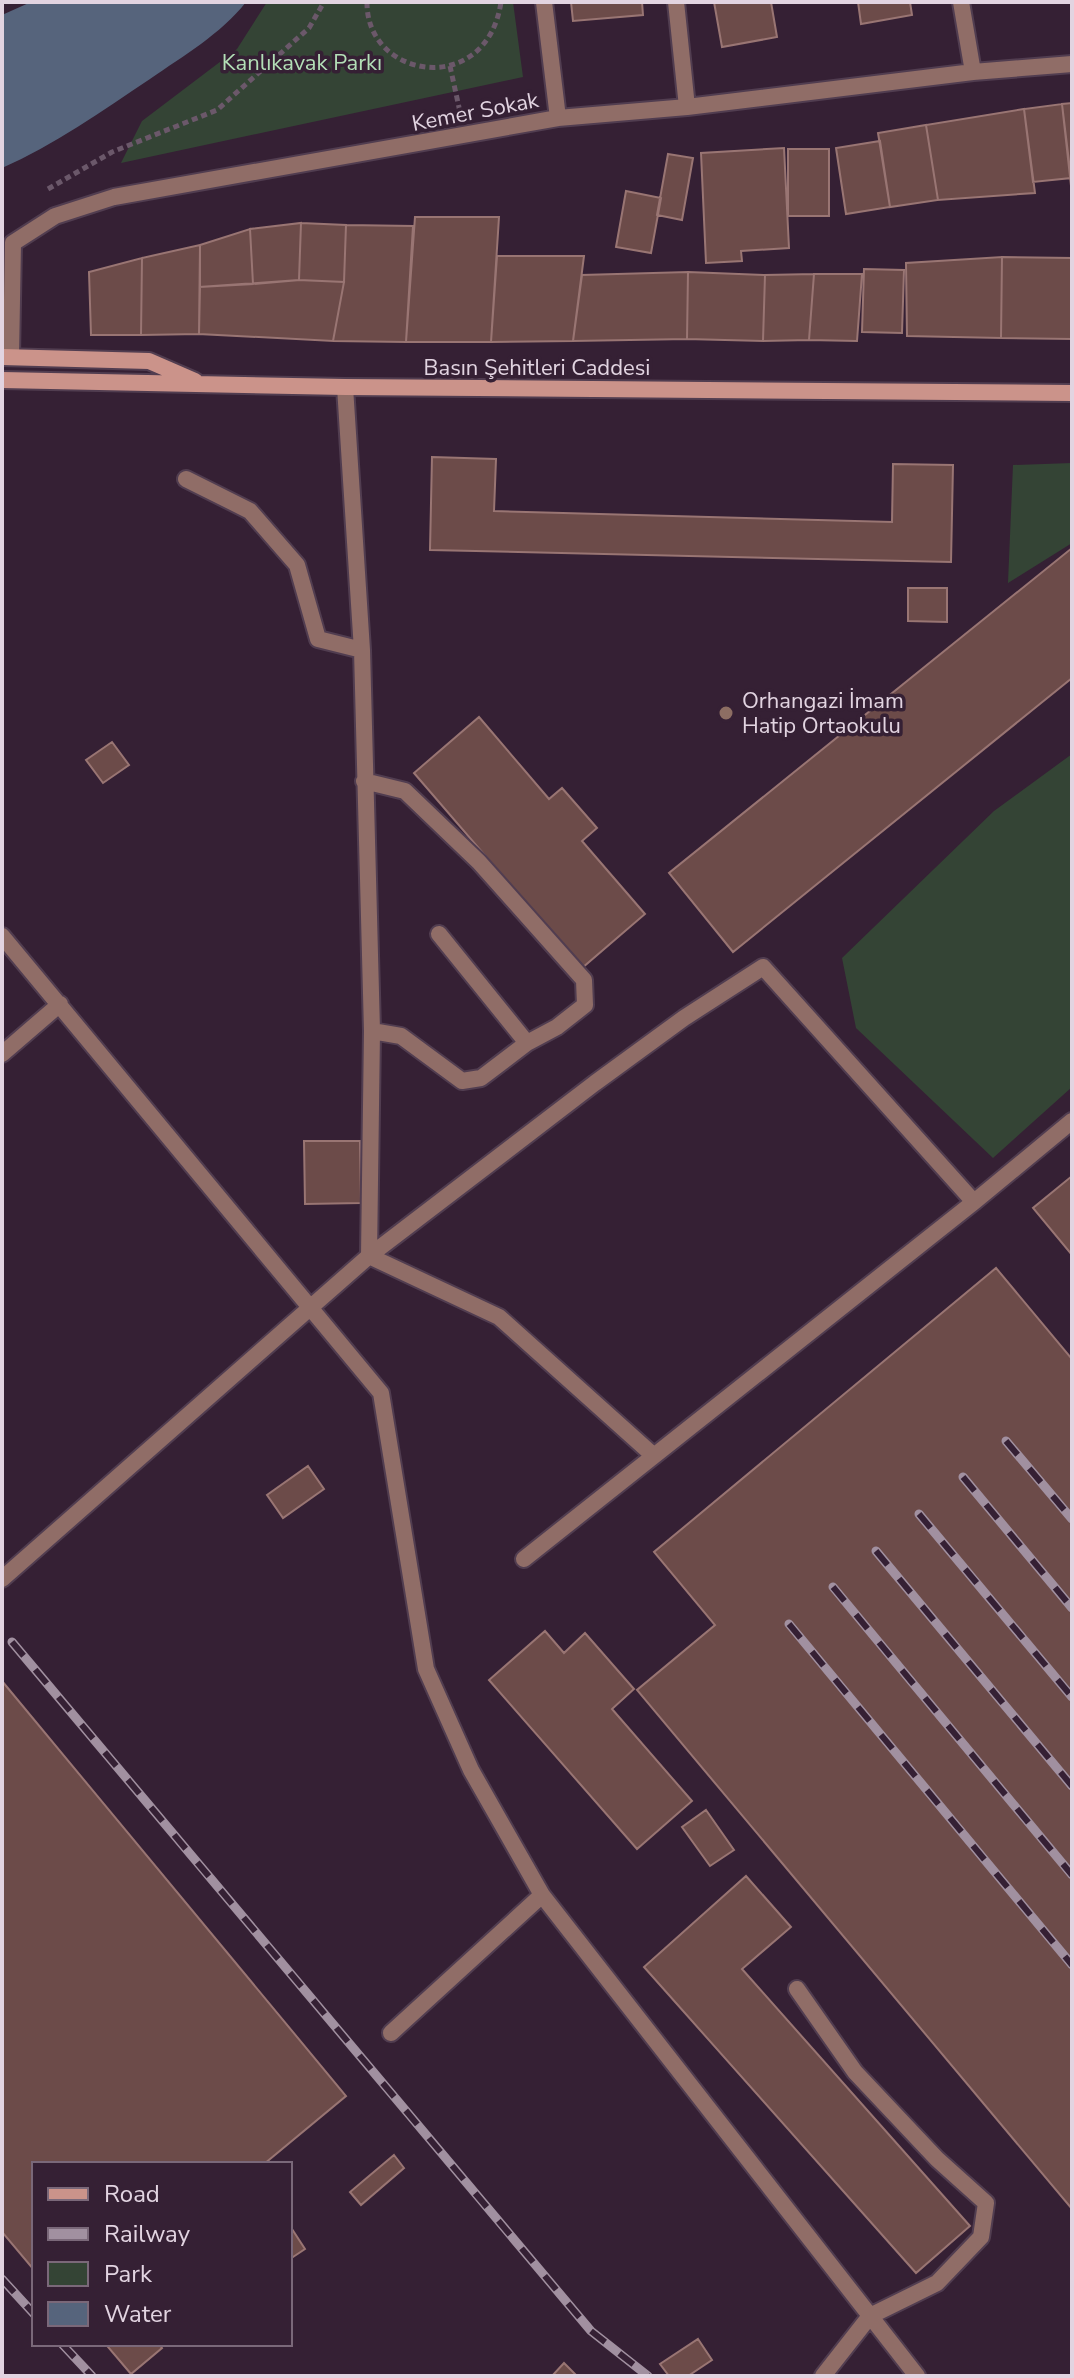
<svg xmlns="http://www.w3.org/2000/svg" width="1074" height="2378" font-family="'Nunito Sans',sans-serif">
	<style>
		.green { fill: #344435 }
		.water { fill: #56647c }
		.building { fill: #6c4b49; stroke: #997573; stroke-width: 2 }
		.lines { fill: none; stroke-linecap: round; stroke-linejoin: round }
		.service-casing { stroke: #513d50; stroke-width: 20 }
		.minor-casing { stroke: #513d50; stroke-width: 20 }
		.secondary-casing { stroke: #513d50; stroke-width: 20 }
		.path { stroke: #6b586a; stroke-width: 5; stroke-dasharray: 6 4; stroke-linecap: butt }
		.service { stroke: #906d67; stroke-width: 16 }
		.minor { stroke: #906d67; stroke-width: 16 }
		.secondary { stroke: #cb938a; stroke-width: 16 }
		.rail-casing { stroke: #a190a0; stroke-width: 9 }
		.rail { stroke: #352034; stroke-width: 6; stroke-dasharray: 18; stroke-linecap: butt }
		.education-dot { fill: #8d6e63; stroke: #352034; stroke-width: 3 }
		.labels { text-anchor: middle; stroke-width: 7; stroke-linejoin: round; paint-order: stroke }
		.park-label { font-size: 22px; fill: #b3dfb7; stroke: #352034 }
		.street-label { font-size: 22px; fill: #e2d4e1; stroke: #352034 }
		.poi-label { font-size: 22px; fill: #e2d4e1; stroke: #352034; text-anchor: start }
	</style>
	<rect width="100%" height="100%" fill="#352034"/>
	<path class="green" d="M267,2h246l10,75 -402,86 21,-42 95,-72z
		M1072,463v80l-64,40 5,-118z
		M1072,754v333l-79,71 -137,-130 -14,-70 152,-147z"/>
	<path class="water" d="M31,2h215c-25,32 -63,54 -96,77 -48,32 -96,66 -148,89v-153z"/>
	<path class="building" d="M571,2h71l1,13 -70,6z
		M714,2h57l6,35 -55,10z
		M858,2h52l2,13 -51,9z
		M1072,103v92l-10,-91z
		M1062,104l9,74 -38,4 -9,-73z
		M1024,109l11,84 -97,7 -12,-75z
		M926,125l12,75 -48,7 -12,-74z
		M880,141l10,66 -44,7 -10,-66z
		M784,148l5,100 -48,3 1,10 -36,2 -5,-110z
		M788,149h41v67h-41z
		M668,154l25,4 -11,62 -25,-5z
		M626,191l35,7 -10,55 -35,-6z
		M415,217h84l-8,125h-85z
		M301,223l45,2 -2,57 -45,-2z
		M301,223l-2,57 -46,4 -3,-55z
		M346,225l67,1 -7,116 -73,-1 11,-59z
		M250,229l3,55 -53,3v-42z
		M200,245l-1,89 -58,1 1,-77z
		M497,256h87l-11,85 -82,1z
		M1002,257l70,1v81l-71,-1z
		M1002,257l-1,81 -94,-2 -1,-73z
		M142,258l-1,77h-50l-2,-63z
		M864,269l40,1 -2,63 -40,-1z
		M688,272l77,3 -2,66 -76,-2z
		M688,272l-1,67 -114,2 9,-66z
		M814,274h48l-5,67 -48,-1z
		M814,274l-5,66 -46,1 2,-66z
		M299,280l45,2 -11,59 -134,-7 1,-47z
		M432,457l64,2 -2,52 398,11 1,-58 60,1 -2,97 -521,-12z
		M1072,548v130l-339,274 -64,-79z
		M908,588h39v34l-39,-1z
		M479,717l70,82 13,-11 35,40 -15,13 63,73 -63,54 -168,-195z
		M112,742l17,23 -26,18 -17,-23z
		M304,1141h56l1,62 -56,1z
		M1072,1176v79l-39,-47z
		M996,1268l76,91v850l-435,-519 78,-65 -61,-73z
		M308,1466l16,23 -41,29 -16,-23z
		M545,1631l19,22 21,-20 49,56 -22,20 80,92 -55,48 -148,-169z
		M2,1681l344,415 -82,68h-230v106l-32,-38z
		M706,1810l28,40 -24,16 -28,-39z
		M746,1876l45,51 -49,42 228,257 -54,47 -272,-306z
		M394,2155l10,13 -43,37 -11,-13z
		M292,2229l13,20 -15,10v-29z
		M698,2339l14,21 -24,16h-19l-9,-12z
		M112,2344h47l3,4 -31,26 -23,-27z
		M564,2363l13,13h-25z"/>
	<g class="lines">
		<defs>
			<path id="service" d="M345,387l17,263 10,381 -3,225 130,61 155,139
				M186,479l64,32 47,54 21,74 44,11
				M364,781l41,10 74,71 105,118 1,25 -28,22 -30,16 -46,35 -19,3 -61,-45 -29,-5
				M439,934l88,109
				M2,936l379,457 45,276 45,101 71,125 375,481
				M2,1054l58,-50
				M524,1559l450,-357 98,-81
				M2,1579l367,-323 226,-173 89,-65 79,-51 211,235
				M797,1989l58,83 82,87 49,44 -5,34 -44,46 -67,33 -47,60
				M391,2033l151,-138"/>
			<path id="minor" d="M544,2l14,116
				M676,2l11,105
				M961,2l12,70
				M11,357l2,-114 42,-27 59,-19 444,-79 129,-11 286,-35 99,-8"/>
			<path id="secondary" d="M2,357l147,4 46,20
				M2,380l343,7 727,6"/>
		</defs>
		<use href="#service" class="service-casing"/>
		<use href="#minor" class="minor-casing"/>
		<use href="#secondary" class="secondary-casing"/>
		<path class="path" d="M367,2c-1,78 120,96 134,0
			M450,66l10,46
			M48,189l64,-37 105,-42 92,-82 15,-26"/>
		<use href="#service" class="service"/>
		<use href="#minor" class="minor"/>
		<use href="#secondary" class="secondary"/>
		<defs>
			<path id="rail" d="M1006,1441l66,78
				M963,1477l109,131
				M919,1514l153,183
				M876,1551l196,235
				M833,1587l239,288
				M789,1624l283,341
				M12,1642l579,689 57,45
				M2,2279l32,35
				M62,2344l30,32"/>
		</defs>
		<use href="#rail" class="rail-casing"/>
		<use href="#rail" class="rail"/>
	</g>
	<circle class="education-dot" cx="726" cy="713" r="8"/>
	<g class="labels">
		<g class="park-label">
			<text x="302" y="70">Kanlıkavak Parkı</text>
		</g>
		<g class="street-label">
			<text transform="translate(475 111) rotate(-11)" y="8">Kemer Sokak</text>
			<text x="537" y="375">Basın Şehitleri Caddesi</text>
		</g>
		<g class="poi-label">
			<text x="742" y="708">Orhangazi İmam<tspan x="742" dy="25">Hatip Ortaokulu</tspan></text>
		</g>
	</g>
	<rect width="1074" height="2378" fill="none" stroke="#e2d4e1" stroke-width="8"/>
	<rect x="32" y="2162" width="260" height="184" fill="#352034" stroke="#7a6879" stroke-width="2"/>
	<rect x="48" y="2188" width="40" height="12" fill="#cb938a" stroke="#7a6879" stroke-width="2"/>
	<text x="104" y="2202" font-size="24" fill="#e2d4e1">Road</text>
	<rect x="48" y="2228" width="40" height="12" fill="#a190a0" stroke="#7a6879" stroke-width="2"/>
	<text x="104" y="2242" font-size="24" fill="#e2d4e1">Railway</text>
	<rect x="48" y="2262" width="40" height="24" fill="#344435" stroke="#7a6879" stroke-width="2"/>
	<text x="104" y="2282" font-size="24" fill="#e2d4e1">Park</text>
	<rect x="48" y="2302" width="40" height="24" fill="#56647c" stroke="#7a6879" stroke-width="2"/>
	<text x="104" y="2322" font-size="24" fill="#e2d4e1">Water</text>
</svg>
